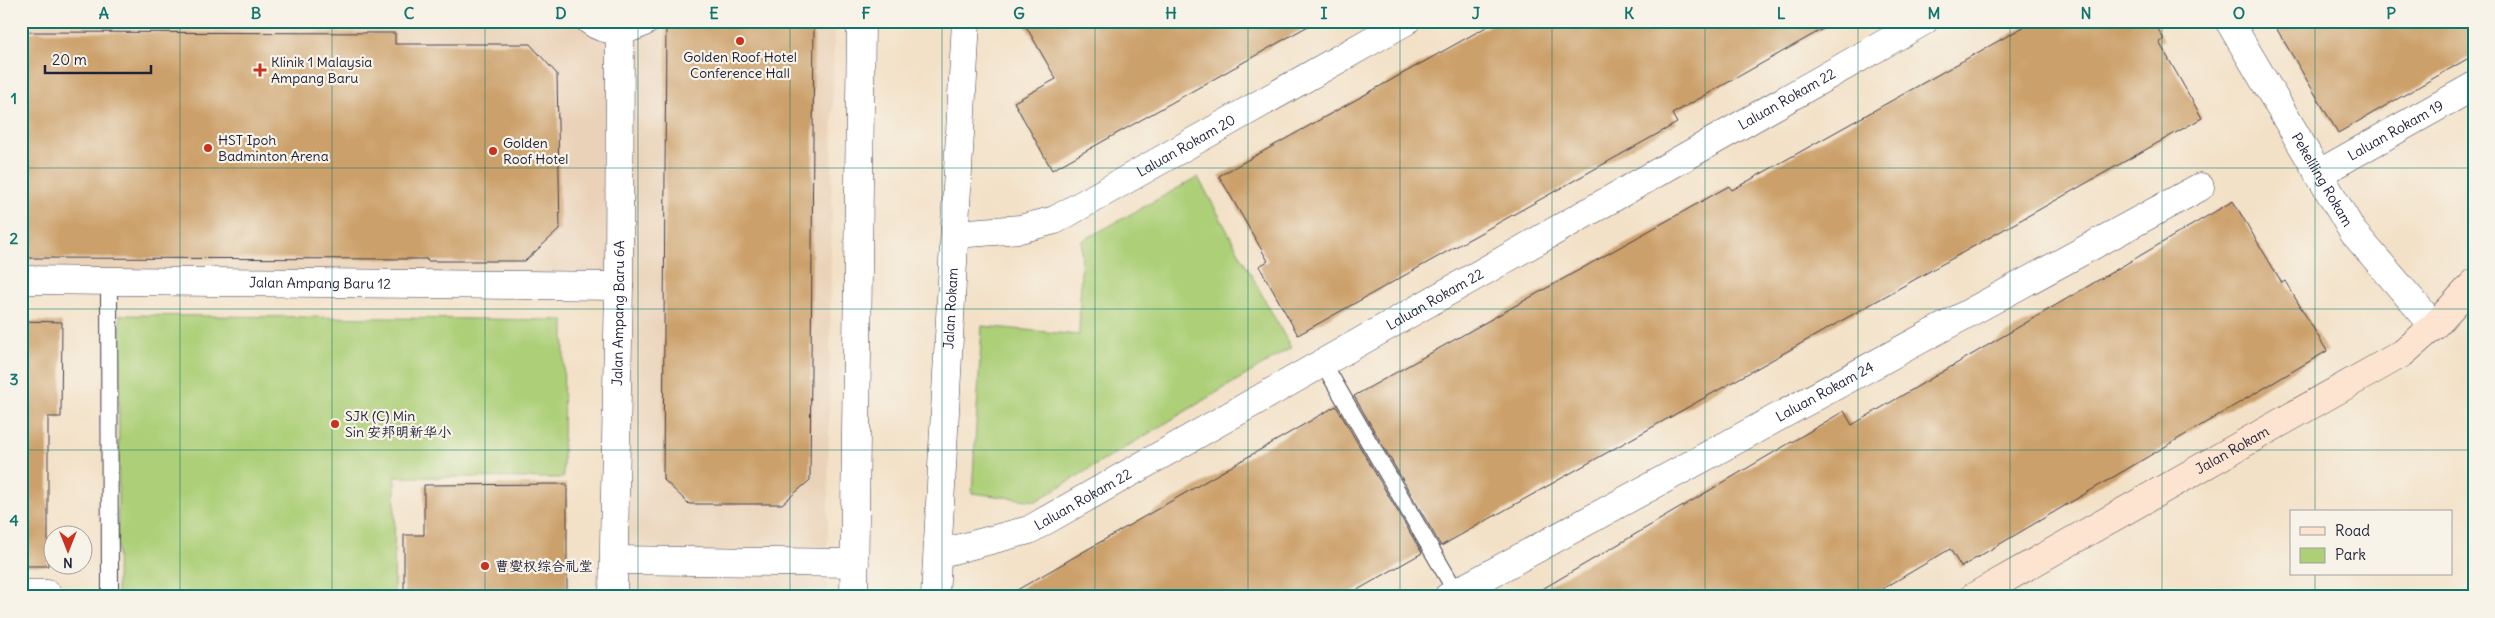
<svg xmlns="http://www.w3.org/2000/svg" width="2495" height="618" font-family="Delius,'LXGW WenKai TC',sans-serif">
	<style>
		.built { fill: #ead2b8 }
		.green { fill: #accf77; stroke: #677859 }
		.building { fill: #cca06b }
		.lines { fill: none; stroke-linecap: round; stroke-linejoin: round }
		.lane-casing { stroke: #413f50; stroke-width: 18 }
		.street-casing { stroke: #413f50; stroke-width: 29 }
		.secondary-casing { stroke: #413f50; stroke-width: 29 }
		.lane { stroke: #fff; stroke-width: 16 }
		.street { stroke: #fff; stroke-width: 28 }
		.secondary { stroke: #fde4d0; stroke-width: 28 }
		.grid { fill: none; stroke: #0f766e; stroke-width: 1; stroke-opacity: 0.55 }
		.poi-dot { fill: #c8321e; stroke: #f7f3e8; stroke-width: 2 }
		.labels { text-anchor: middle; stroke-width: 4.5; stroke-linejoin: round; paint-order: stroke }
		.poi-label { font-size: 14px; fill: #22223b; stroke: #f7f3e8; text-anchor: start }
		.street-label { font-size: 14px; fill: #22223b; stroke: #f7f3e8 }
		.neatline { fill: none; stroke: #0f766e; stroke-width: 2 }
		.grid-label { font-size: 16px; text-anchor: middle; font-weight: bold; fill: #0f766e }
	</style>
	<rect width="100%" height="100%" fill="#f7f3e8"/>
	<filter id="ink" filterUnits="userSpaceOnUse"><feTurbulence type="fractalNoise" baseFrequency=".02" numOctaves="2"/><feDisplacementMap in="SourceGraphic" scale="10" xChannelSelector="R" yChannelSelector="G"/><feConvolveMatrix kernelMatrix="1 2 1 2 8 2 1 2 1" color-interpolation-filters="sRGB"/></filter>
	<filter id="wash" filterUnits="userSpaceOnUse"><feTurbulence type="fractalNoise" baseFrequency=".0096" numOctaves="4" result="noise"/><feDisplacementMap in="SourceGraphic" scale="20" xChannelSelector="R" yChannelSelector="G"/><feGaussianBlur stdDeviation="1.12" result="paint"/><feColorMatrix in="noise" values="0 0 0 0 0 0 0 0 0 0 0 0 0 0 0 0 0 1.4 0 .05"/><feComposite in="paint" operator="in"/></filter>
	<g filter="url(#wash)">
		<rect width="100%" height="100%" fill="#f3e1c7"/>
		<path class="built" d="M21,21h813l-7,576h-220l4,-299 -590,-7z"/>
		<path class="green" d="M1198,177l93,171 -255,153 -64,-8 10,-167 97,9 3,-94z
			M120,315l444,5 -1,158 -168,-1 -1,120h-277z"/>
		<g id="blocks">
			<path class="building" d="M666,21h148l-4,459 -28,24h-93l-26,-25z
				M1023,21h294l-265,149 -38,-68 42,-23z
				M1497,21h340l-165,93 5,9 -379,212 -39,-69 9,-5 -49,-85z
				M2034,21h120l10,19 -5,2 43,76 -761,428 -87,-150 375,-210 3,4z
				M2272,21h202v34l-136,78z
				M21,32l374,1v11h135l27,30 3,155 -35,32h-98v-2l-406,-1z
				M2233,201l49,82 3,-2 42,70 -366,216 -11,-18 -81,48h-340l315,-186 8,14z
				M21,321l41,1 -1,95h-13v149h-27z
				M1336,406l86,147 -77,44h-340z
				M567,484v113h-163v-62h20v-50z"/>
		</g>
	</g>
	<g filter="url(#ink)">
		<use href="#blocks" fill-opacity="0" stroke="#413f50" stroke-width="1"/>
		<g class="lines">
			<defs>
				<path id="lane" d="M109,281l1,316
					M1323,363l136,234"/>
				<g id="street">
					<path d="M590,21c17,13 39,10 56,0"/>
					<path id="s1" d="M2229,21l124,211 81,94"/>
					<path id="s2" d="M2318,174l156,-88"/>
					<path id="s3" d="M956,234l64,-5 35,-9 351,-199"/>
					<path id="s4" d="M21,280l598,6"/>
					<path id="s5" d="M938,554l91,-24 895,-509"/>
					<path d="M614,560l241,3"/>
					<path d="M21,594h26"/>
					<path id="s6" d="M613,597l6,-311 1,-256"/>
					<path d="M854,597l7,-576"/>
					<path id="s7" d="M935,597l31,-576"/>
					<path id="s8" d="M1448,597l752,-410"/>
				</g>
				<g id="secondary">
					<path id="s9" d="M1973,597l430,-244 31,-27 40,-43"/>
				</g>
			</defs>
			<use href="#lane" class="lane-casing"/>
			<use href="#street" class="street-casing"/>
			<use href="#secondary" class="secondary-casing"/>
			<use href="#lane" class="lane"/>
			<use href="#street" class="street"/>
			<use href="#secondary" class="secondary"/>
		</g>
	</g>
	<path class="grid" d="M180,21v576M332,21v576M485,21v576M638,21v576M790,21v576M942,21v576M1095,21v576M1248,21v576M1400,21v576M1552,21v576M1705,21v576M1858,21v576M2010,21v576M2162,21v576M2315,21v491M21,168h2453M21,309h2453M21,450h2453M2315,574v23"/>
	<g class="poi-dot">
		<circle cx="740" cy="41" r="5"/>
		<path d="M257.5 62.5h5v5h5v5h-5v5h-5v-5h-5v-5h5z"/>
		<circle cx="208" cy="148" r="5"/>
		<circle cx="493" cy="151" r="5"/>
		<circle cx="335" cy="424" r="5"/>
		<circle cx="485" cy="566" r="5"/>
	</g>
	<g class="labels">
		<g class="poi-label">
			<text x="740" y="62" text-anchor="middle">Golden Roof Hotel<tspan x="740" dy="16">Conference Hall</tspan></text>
			<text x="271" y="67">Klinik 1 Malaysia<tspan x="271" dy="16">Ampang Baru</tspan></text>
			<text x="218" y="145">HST Ipoh<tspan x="218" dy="16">Badminton Arena</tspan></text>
			<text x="503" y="148">Golden<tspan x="503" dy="16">Roof Hotel</tspan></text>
			<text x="345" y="421">SJK (C) Min<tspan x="345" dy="16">Sin 安邦明新华小</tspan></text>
			<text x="495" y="571">曹燮权综合礼堂</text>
		</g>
		<g class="street-label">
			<text dy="5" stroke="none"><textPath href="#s5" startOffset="966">Laluan Rokam 22</textPath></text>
			<text dy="5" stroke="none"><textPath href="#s2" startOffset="89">Laluan Rokam 19</textPath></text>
			<text dy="5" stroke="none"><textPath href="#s3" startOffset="251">Laluan Rokam 20</textPath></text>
			<text dy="5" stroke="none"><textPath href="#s1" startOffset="184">Pekeliling Rokam</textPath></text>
			<text dy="5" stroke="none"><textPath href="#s4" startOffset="299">Jalan Ampang Baru 12</textPath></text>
			<text dy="5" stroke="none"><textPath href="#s5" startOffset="561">Laluan Rokam 22</textPath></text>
			<text dy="5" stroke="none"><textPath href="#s7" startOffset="289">Jalan Rokam</textPath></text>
			<text dy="5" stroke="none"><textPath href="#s6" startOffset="284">Jalan Ampang Baru 6A</textPath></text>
			<text dy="5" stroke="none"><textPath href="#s8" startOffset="429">Laluan Rokam 24</textPath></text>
			<text dy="5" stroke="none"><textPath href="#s9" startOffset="298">Jalan Rokam</textPath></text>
			<text dy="5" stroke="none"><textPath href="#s5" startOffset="156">Laluan Rokam 22</textPath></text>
		</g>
	</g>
	<rect width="2495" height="618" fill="none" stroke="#f7f3e8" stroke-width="55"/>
	<rect x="2290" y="510" width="162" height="65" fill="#f7f3e8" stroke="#a29fa3"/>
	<rect x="2300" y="527" width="25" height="8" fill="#fde4d0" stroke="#a29fa3"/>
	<text x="2335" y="536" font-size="15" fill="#22223b">Road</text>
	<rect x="2300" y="548" width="25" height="15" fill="#accf77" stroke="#a29fa3"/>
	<text x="2335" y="560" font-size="15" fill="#22223b">Park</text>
	<g transform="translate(68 550) rotate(180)"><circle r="24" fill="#f7f3e8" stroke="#a29fa3"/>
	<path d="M0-4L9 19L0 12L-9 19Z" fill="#c8321e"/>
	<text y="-8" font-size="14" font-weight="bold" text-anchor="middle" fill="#22223b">N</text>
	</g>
	<path d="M45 65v8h106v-8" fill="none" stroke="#22223b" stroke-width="2.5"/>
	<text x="52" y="65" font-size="15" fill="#22223b" stroke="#f7f3e8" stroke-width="4" paint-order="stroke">20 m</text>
	<rect x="28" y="28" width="2440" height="562" class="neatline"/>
	<g class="grid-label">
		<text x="104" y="19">A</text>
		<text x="256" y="19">B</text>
		<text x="409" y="19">C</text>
		<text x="561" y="19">D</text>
		<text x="714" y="19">E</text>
		<text x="866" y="19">F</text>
		<text x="1019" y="19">G</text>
		<text x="1171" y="19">H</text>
		<text x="1324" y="19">I</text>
		<text x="1476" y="19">J</text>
		<text x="1629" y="19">K</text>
		<text x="1781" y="19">L</text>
		<text x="1934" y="19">M</text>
		<text x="2086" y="19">N</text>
		<text x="2239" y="19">O</text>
		<text x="2391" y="19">P</text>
		<text x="14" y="104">1</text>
		<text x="14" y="244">2</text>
		<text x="14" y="385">3</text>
		<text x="14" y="526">4</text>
	</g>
</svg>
